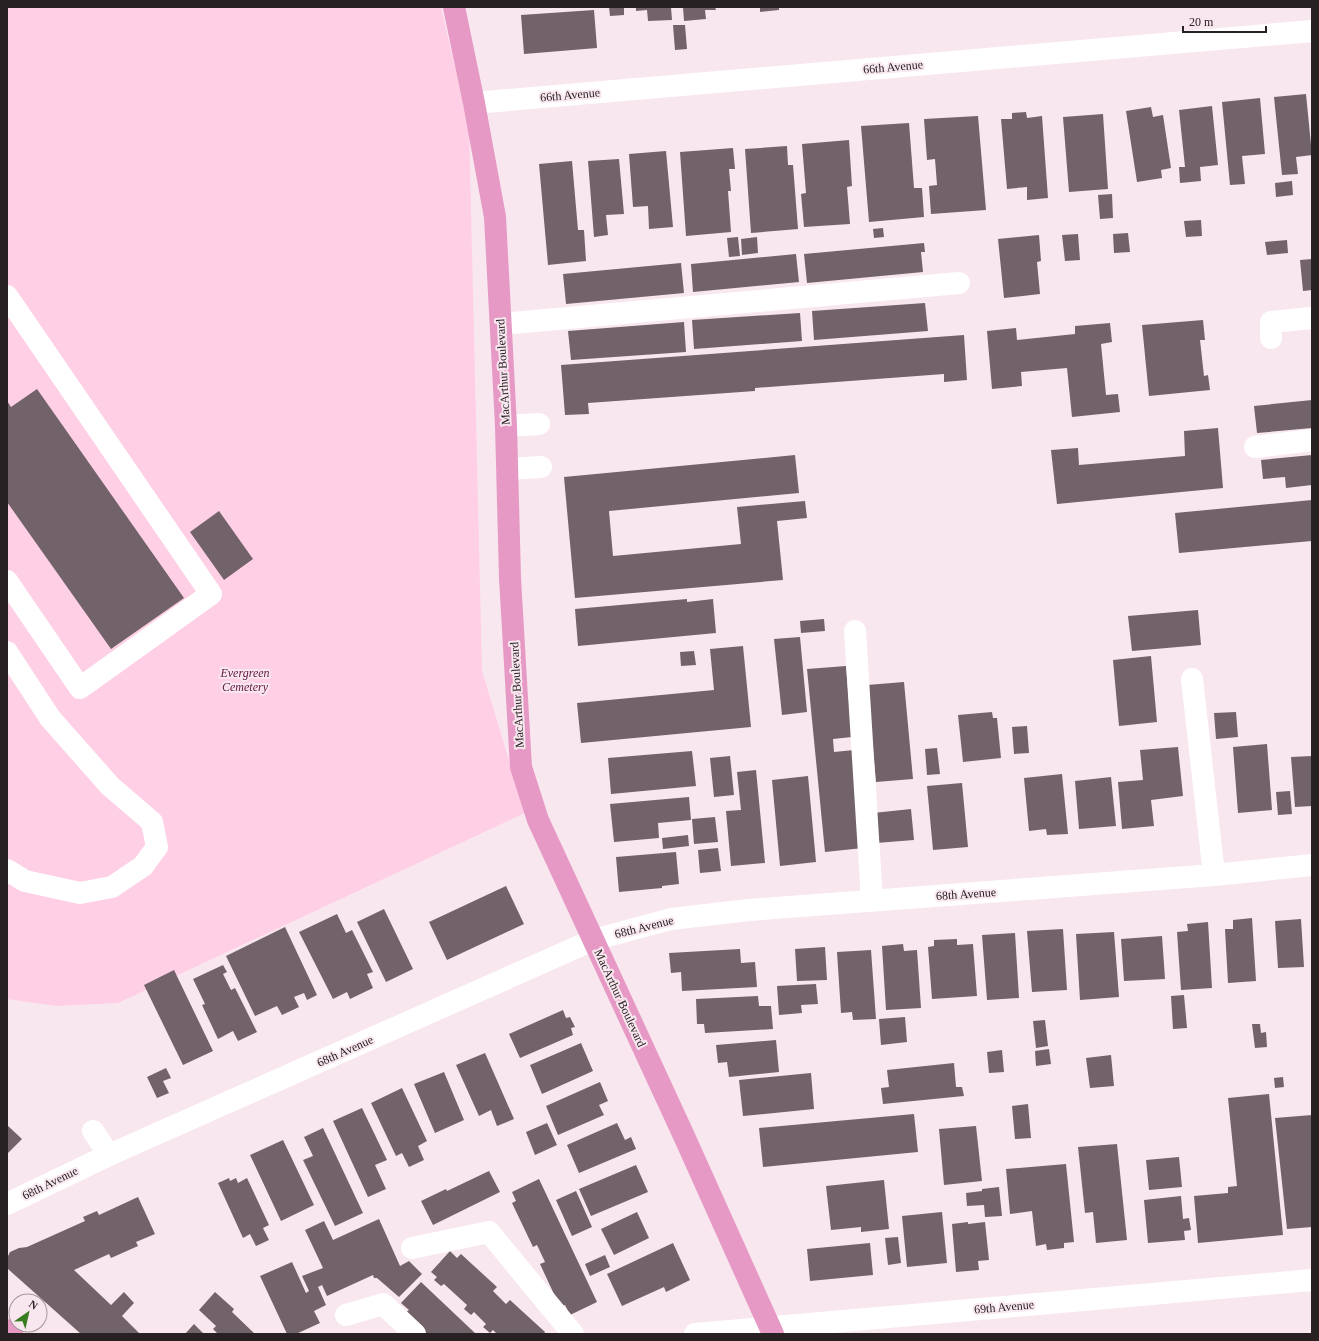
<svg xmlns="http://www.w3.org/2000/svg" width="1319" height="1341" font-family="'Times New Roman',serif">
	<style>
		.green { fill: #ffcfe5 }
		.building { fill: #726269 }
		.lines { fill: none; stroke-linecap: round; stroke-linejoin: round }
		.minor { stroke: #fff; stroke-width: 22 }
		.major { stroke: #e699c4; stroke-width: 22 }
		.labels { text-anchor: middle; stroke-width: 4; stroke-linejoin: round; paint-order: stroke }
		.street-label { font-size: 12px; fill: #272124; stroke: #f9e7ef }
		.park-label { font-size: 12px; font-style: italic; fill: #621543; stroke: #f9e7ef }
	</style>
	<rect width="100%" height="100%" fill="#f9e7ef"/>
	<path class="green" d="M7,7h434l28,120 13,544 43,142 -407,190 -62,3 -49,-7z"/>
	<path class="building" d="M609,7h15v8l-14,1z
		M636,7h35l1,13 -24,1 -1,-11 -11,1z
		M683,7h32l1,3h-11l1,9 -22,2z
		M760,7h19v3l-19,2z
		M594,10l3,38 -73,6 -3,-39z
		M673,25h12l2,24 -12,1z
		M1306,94l6,61 -16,2 2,17 -16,1 -8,-78z
		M1260,98l5,56 -23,2 3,28 -15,1 -8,-83z
		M1212,106l6,59 -18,2 1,14 -21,2 -1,-16h6l-6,-57z
		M1151,107l2,10 10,-2 8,53 -10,2 1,8 -25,4 -11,-71z
		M1026,112l1,6 15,-2 6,82 -21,2v-13l-20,2 -6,-70h11v-6z
		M1103,114l5,75 -39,3 -6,-75z
		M978,116l8,94 -55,4 -2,-28 8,-1 -2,-26 -8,1 -3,-41z
		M909,123l5,65h8l2,29 -55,5 -8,-96z
		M849,140l3,46 -5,1 3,37 -46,3 -3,-33 5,-1 -4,-49z
		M787,146l1,19h5l5,64 -47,4 -6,-84z
		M733,148l2,21h-6l2,22h-3l3,41 -45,4 -6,-84z
		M666,151l7,76 -24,2 -1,-23 -15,1 -4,-53z
		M619,159l5,55 -18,1 2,20 -14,2 -6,-76z
		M572,161l6,69h6l2,31 -38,4 -9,-101z
		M1292,181l1,14 -17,2 -1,-14z
		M1112,194l1,24 -13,1 -2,-24z
		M1201,220l1,16 -16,1 -2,-16z
		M883,228l1,9 -10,1 -1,-9z
		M1128,233l2,19 -16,1 -1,-19z
		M1078,234l2,26 -15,1 -3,-26z
		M1039,235l2,26 -4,1 3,32 -36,4 -6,-59z
		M738,237l2,19 -11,1 -2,-19z
		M757,237l1,16 -16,2 -1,-16z
		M1287,240l1,13 -21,2 -2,-13z
		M924,243l1,9h-4l2,20 -116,11 -3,-29z
		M796,254l3,28 -106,10 -2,-28z
		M1312,259v31l-9,1 -3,-31z
		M681,263l3,30 -118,11 -3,-30z
		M925,303l3,28 -114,9 -2,-29z
		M800,313l2,28 -108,8 -2,-29z
		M1203,320l2,20h-5l4,36 4,-1 2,15 -61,6 -7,-71z
		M684,322l2,30 -115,8 -3,-29z
		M1110,323l2,19 -11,2 5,51 12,-1 2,18 -48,5 -5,-49 -46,4 1,14 -30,3 -5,-58 29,-3 1,12 58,-6v-8z
		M964,335l3,45 -23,2v-8l-189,14v3l-167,12 1,11 -24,1 -4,-50z
		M37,389l147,209 -73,51 -104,-147v-101l4,6z
		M1312,400v28l-55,5 -3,-27z
		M1218,428l5,60 -166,16 -6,-54 27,-2 1,17 106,-9 -1,-25z
		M795,455l4,38 -190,18 4,45 128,-12 -4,-37 68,-6 2,17 -30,3 6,59 -208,18 -11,-121z
		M1312,455v30l-26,3 -1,-11 -22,2 -2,-19z
		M1312,500v41l-133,12 -4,-40z
		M219,511l34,48 -29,21 -34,-48z
		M687,599v3l26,-3 3,34 -138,13 -3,-37z
		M1198,610l3,35 -69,6 -4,-35z
		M824,619l1,12 -24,2 -1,-12z
		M800,637l7,75 -25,3 -8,-76z
		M743,646l8,81 -170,16 -4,-40 137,-13 -4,-41z
		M694,651l2,14 -15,1 -1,-14z
		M1151,656l6,66 -38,4 -6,-66z
		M846,666l6,71 -19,2 1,13 20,-2 9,98 -38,4 -18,-183z
		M904,682l9,97 -37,3 -9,-97z
		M992,712l1,6h4l4,40 -38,4 -5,-47z
		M1236,712l2,25 -22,2 -2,-26z
		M1027,726l2,27 -15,1 -2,-27z
		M1267,744l5,66 -34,3 -5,-66z
		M1178,747l5,49 -32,4 3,26 -32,3 -4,-47 25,-2 -3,-30z
		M937,748l3,26 -13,1 -2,-26z
		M692,751l4,35 -85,8 -3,-36z
		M730,756l4,39 -20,2 -4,-39z
		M1312,756v50l-17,1 -4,-50z
		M756,770l9,93 -34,3 -5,-55 15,-1 -4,-38z
		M1062,774l6,60 -21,1 -1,-6 -17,2 -5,-53z
		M808,776l8,86 -36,4 -8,-86z
		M1111,777l5,49 -37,3 -4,-48z
		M962,783l6,64 -35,3 -6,-64z
		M1290,791l2,23 -14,1 -2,-23z
		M689,797l2,23 -33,3 1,15 -45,4 -4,-38z
		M911,809l3,31 -38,3 -3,-30z
		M715,817l3,25 -24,2 -2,-25z
		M688,835l1,11 -26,3 -1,-11z
		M718,848l3,23 -21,2 -2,-23z
		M676,852l3,32 -17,2v2l-43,4 -3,-35z
		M506,886l18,38 -77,36 -18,-38z
		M384,909l29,60 -27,13 -29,-60z
		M337,914l9,19 6,-3 21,42 -6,2 6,14 -23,11 -3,-7 -14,7 -34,-67z
		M1252,918l4,63 -28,2 -3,-54h8v-9z
		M1301,919l3,48 -26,1 -3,-47z
		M1208,922l4,66 -31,2 -4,-58 11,-1 -1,-7z
		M285,927l32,68 -10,5 -3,-7 -10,4 5,10 -17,8 -5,-9 -22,10 -29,-60z
		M1063,929l4,61 -35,2 -5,-61z
		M1114,932l5,65 -39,3 -4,-66z
		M1015,933l4,65 -32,2 -5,-65z
		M1162,936l3,43 -41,2 -3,-42z
		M957,939v6l16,-1 4,52 -45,3 -4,-52 6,-1v-6z
		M903,944l1,7 13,-1 4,58 -35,2 -4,-64z
		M825,947l2,33 -30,1 -2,-32z
		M740,949l1,14 14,-1 2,25 -75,4 -1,-19 -10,1 -2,-20z
		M871,950l5,69 -23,1 -1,-8 -11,1 -4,-61z
		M223,965l4,7 -4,2 8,16 4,-2 22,44 -19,9 -5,-10 -15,8 -16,-34 3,-1 -12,-25z
		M174,970l39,81 -30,14 -39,-80z
		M816,984l2,20 -17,1 1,8 -23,2 -2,-29z
		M1184,995l3,33 -14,1 -2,-33z
		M758,996l1,10h12l2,23 -68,4 -1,-9h-7l-1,-25z
		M563,1010l3,8 4,-1 5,10 -4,1 2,7 -53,23 -11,-24z
		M905,1017l2,25 -26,3 -2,-26z
		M1045,1020l3,26 -12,2 -3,-27z
		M1252,1024h8l1,9 5,-1 1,15 -12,1z
		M776,1040l3,32 -50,5 -2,-15 -9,1 -2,-18z
		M581,1043l12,28 -51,23 -12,-29z
		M1049,1049l2,15 -15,2 -1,-15z
		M1002,1050l2,22 -15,1 -2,-21z
		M485,1053l29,66 -17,7 -6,-16 -12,6 -23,-51z
		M1111,1055l3,31 -24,2 -4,-30z
		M954,1063l2,24h6l2,9 -81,8 -2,-16 8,-1 -2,-17z
		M166,1068l5,10 -8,3 6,12 -12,5 -10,-21z
		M444,1072l20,48 -29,13 -21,-49z
		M811,1073l3,36 -71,7 -4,-36z
		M1283,1077l1,10 -9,1 -1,-10z
		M600,1082l8,19 -9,4 5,10 -46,20 -12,-29z
		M402,1088l25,53 -9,5 6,14 -15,7 -7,-14 -6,3 -25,-53z
		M1269,1094l14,141 -85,8 -4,-47 34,-3v-6l9,-1 -9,-88z
		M1028,1104l3,34 -16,1 -3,-33z
		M362,1108l25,52 -12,5 11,24 -18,8 -35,-76z
		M914,1114l4,38 -155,15 -4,-39z
		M1312,1115v112l-25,2 -12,-111z
		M547,1123l10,22 -22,10 -9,-23z
		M617,1123l8,17 6,-3 5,12 -57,24 -12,-28z
		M7,1125l15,14 -15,15z
		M976,1126l6,55 -38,4 -5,-56z
		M323,1128l40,85 -28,13 -32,-66 10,-4 -9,-19z
		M283,1140l31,65 -33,16 -31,-66z
		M1117,1144l10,96 -31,3 -3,-31 -8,1 -7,-66z
		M1179,1157l3,30 -33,3 -3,-30z
		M1066,1164l8,78 -10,1v5l-17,2 -1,-6 -10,2 -4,-35 -22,3 -4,-45z
		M636,1165l12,27 -57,24 -12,-27z
		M489,1171l11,21 -67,33 -12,-24 25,-12 1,2z
		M229,1178l1,3 6,-3 2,5 9,-5 22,47 -6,3 6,12 -13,6 -6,-12 -7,4 -25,-55z
		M539,1179l58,123 -27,13 -5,-10 -5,2 -20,-43 5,-2 -8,-17 -4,2 -21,-44 4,-2 -4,-9z
		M884,1180l5,49 -28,3v-5l-30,3 -5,-44z
		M999,1187l3,29 -17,1 -1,-12 -17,1 -1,-13 16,-2v-2z
		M576,1191l16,36 -20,9 -16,-36z
		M1181,1196l2,23 6,-1 2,12 -7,1 1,9 -37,3 -4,-43z
		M138,1197l17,37 -19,8 2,4 -27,12 -2,-4 -35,16 37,35 13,-13 10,11 -12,13 18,18h-59l-73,-65 -1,-11 3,-6 9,-4 8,-1 58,-26 -2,-4 14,-6 2,4z
		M637,1212l12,26 -35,17 -13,-26z
		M942,1212l5,51 -40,4 -5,-51z
		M379,1219l21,47 9,-5 13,13 -23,23 -22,-19h-3l-1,-3 -46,21 -5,-11 -4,2 8,18 -12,6 6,12 -24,11h-9l-27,-58 32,-14 14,31 3,-2 -7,-15 21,-8 -18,-38 19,-9 9,19z
		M968,1222v2l17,-2 4,38 -11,1 1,9 -23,2 -4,-48z
		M898,1237l3,26 -13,2 -3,-27z
		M673,1243l17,37 -24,12 -2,-5 -42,19 -15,-32z
		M870,1243l3,32 -63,6 -3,-32z
		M450,1251l7,7 4,-4 36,33 -4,4 13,13 4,-4 35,32 -1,2h-47l-4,-4 -3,3 -7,-6 3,-3 -12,-12 -3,3 -7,-6 3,-4 -23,-21 -3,2 -7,-6 3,-3 -6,-5z
		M605,1255l5,12 -20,9 -5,-12z
		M421,1282l55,52h-49l-22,-21 4,-3 -8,-7z
		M215,1292l19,17 -2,3 23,22h-37l-5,-5 3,-3 -17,-16z
		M194,1324l10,10h-19z"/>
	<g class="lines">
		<path class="minor" d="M474,103l838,-72
			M7,296l204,298 -131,94 -73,-107
			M501,324l458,-41
			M1271,338v-16l41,-4
			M506,426l33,-2
			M1255,447l57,-7
			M507,469l34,-2
			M855,631l17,270
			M7,652l43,66 60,68 42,36 5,25 -14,19 -31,21 -32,6 -55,-12 -18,-11
			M1192,679l22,196
			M93,1131l16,24
			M7,1204l102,-49 484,-215 78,-21 78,-9 465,-35 98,-10
			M412,1248l77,-16 84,102
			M346,1315l37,-11 32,30
			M695,1334l617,-54"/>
		<path class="major" d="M454,7l20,96 21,114 11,209 4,152 11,189 17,53 146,316 89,198
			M7,1330l5,4"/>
	</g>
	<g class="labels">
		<g class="street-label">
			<text transform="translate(893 67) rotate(-5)" y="4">66th Avenue</text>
			<text transform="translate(570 95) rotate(-5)" y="4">66th Avenue</text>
			<text transform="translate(503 372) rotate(-93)" y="4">MacArthur Boulevard</text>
			<text transform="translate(517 695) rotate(-93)" y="4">MacArthur Boulevard</text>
			<text transform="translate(966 894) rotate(-4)" y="4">68th Avenue</text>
			<text transform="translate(644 927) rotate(-14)" y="4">68th Avenue</text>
			<text transform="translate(620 998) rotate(65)" y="4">MacArthur Boulevard</text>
			<text transform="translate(345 1051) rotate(-24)" y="4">68th Avenue</text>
			<text transform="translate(50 1183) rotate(-26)" y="4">68th Avenue</text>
			<text transform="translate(1004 1307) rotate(-5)" y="4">69th Avenue</text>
		</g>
		<g class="park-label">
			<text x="245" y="677">Evergreen<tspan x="245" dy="14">Cemetery</tspan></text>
		</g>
	</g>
	<rect width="1319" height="1341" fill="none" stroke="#272124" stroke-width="16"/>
	<g transform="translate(28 1313) rotate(34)"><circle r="19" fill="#f9e7ef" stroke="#a5989e"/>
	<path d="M0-3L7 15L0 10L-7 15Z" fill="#387d1f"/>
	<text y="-6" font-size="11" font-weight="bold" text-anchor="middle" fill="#272124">N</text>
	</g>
	<path d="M1183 26v6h83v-6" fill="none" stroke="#272124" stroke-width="2"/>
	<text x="1189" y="26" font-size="12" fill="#272124" stroke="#f9e7ef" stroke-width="3" paint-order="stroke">20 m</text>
</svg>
